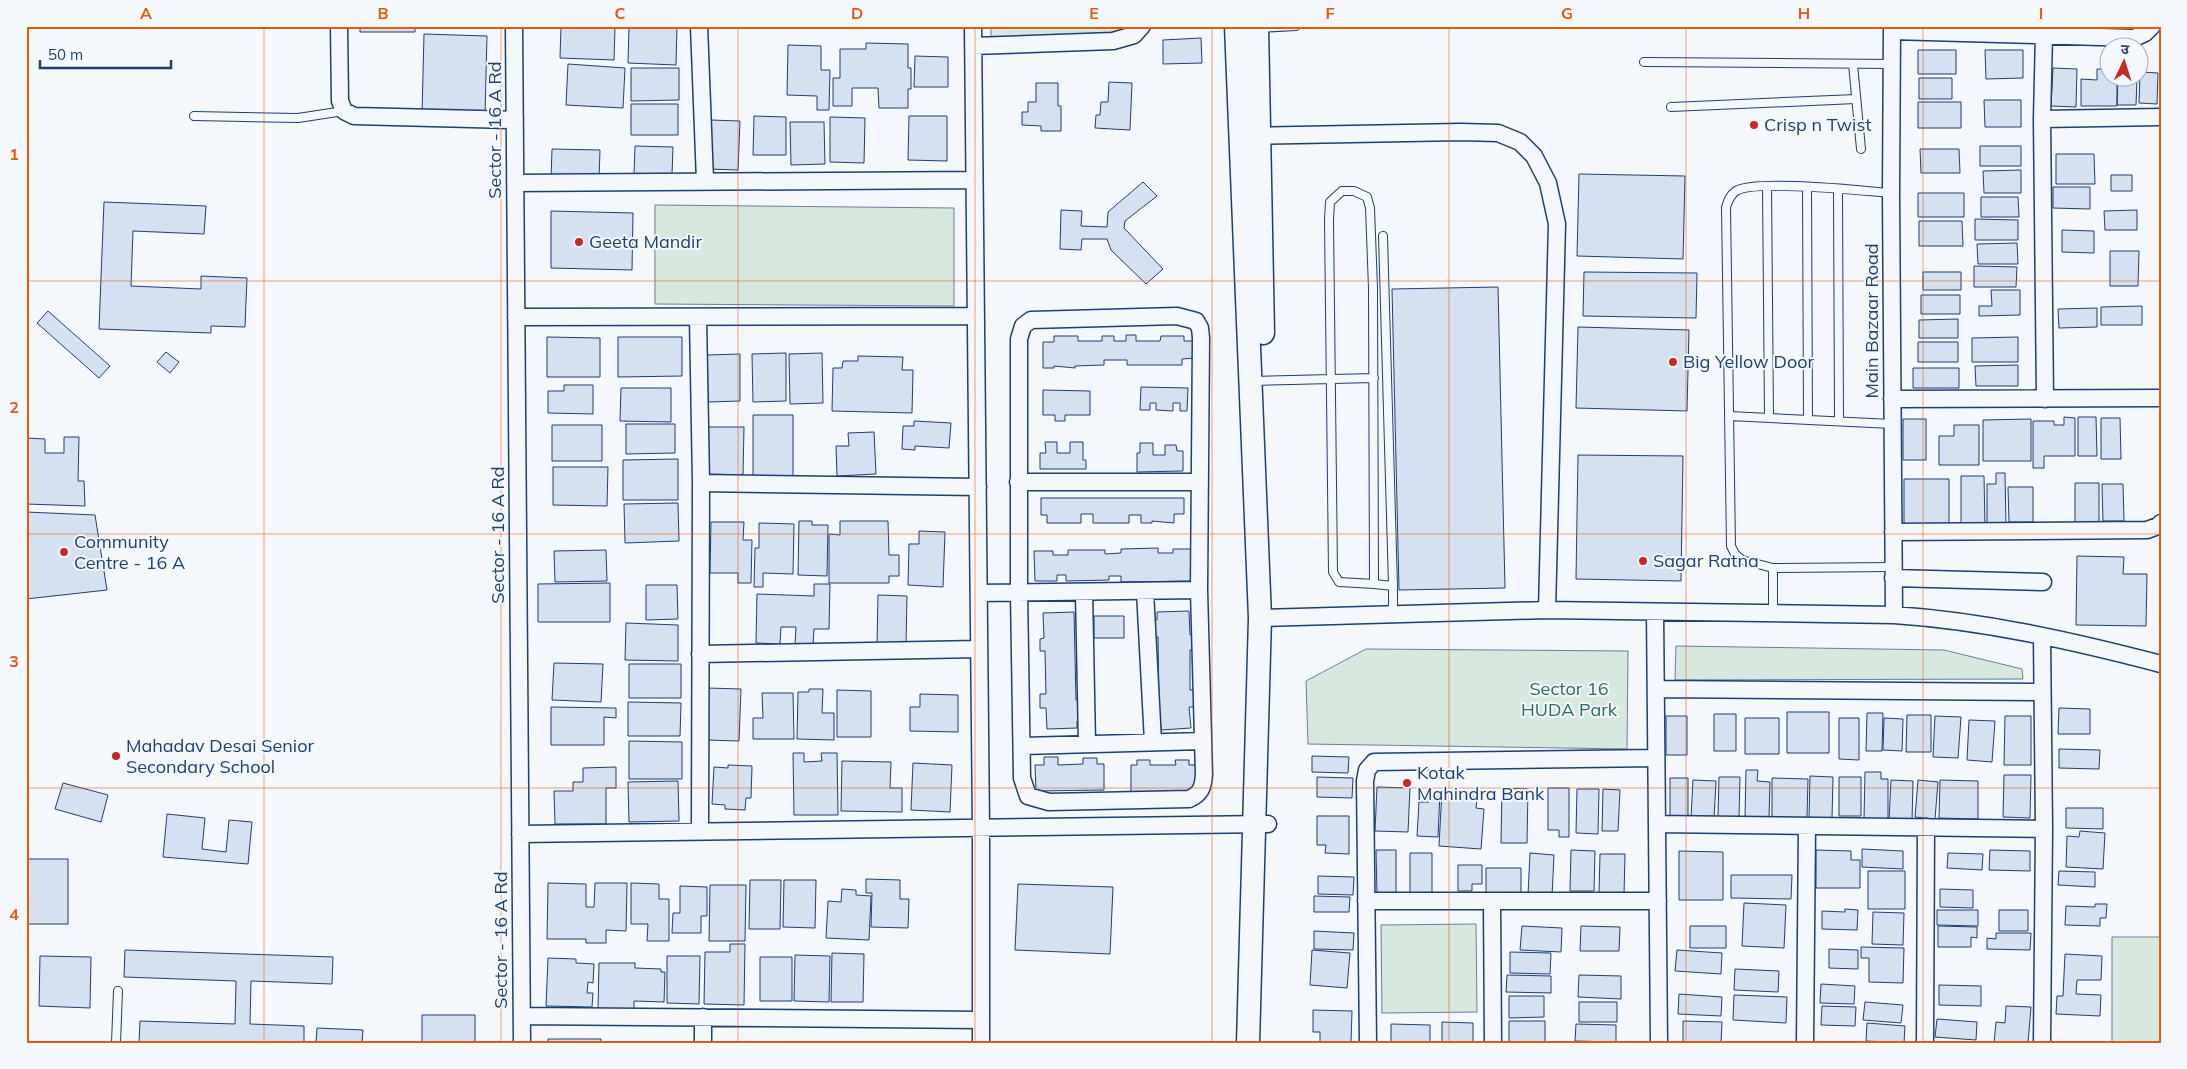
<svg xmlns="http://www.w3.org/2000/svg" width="2187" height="1069" font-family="Mulish,'Noto Sans Devanagari',sans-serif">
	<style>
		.green { fill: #d7e8df; stroke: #687fa3 }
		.building { fill: #d5e0f0; stroke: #1d3f73 }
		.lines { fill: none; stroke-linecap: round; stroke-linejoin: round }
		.lane-casing { stroke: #1d3f73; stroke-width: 10 }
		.street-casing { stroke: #1d3f73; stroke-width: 19 }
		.secondary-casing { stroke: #1d3f73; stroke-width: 25 }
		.lane { stroke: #f4f7fb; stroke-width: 8 }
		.street { stroke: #f4f7fb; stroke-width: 16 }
		.secondary { stroke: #f4f7fb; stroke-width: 22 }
		.grid { fill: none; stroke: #e8590c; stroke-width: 1; stroke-opacity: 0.55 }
		.poi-dot { fill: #c62828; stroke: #f4f7fb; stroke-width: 2 }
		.labels { text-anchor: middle; stroke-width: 4; stroke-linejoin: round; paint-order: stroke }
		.poi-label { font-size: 18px; fill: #1d3f73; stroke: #f4f7fb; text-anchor: start }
		.street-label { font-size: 18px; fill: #1d3f73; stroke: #f4f7fb }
		.park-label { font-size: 18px; fill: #2c6c60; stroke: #f4f7fb }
		.neatline { fill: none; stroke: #e8590c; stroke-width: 2 }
		.grid-label { font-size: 16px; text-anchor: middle; font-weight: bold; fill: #e8590c }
	</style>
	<rect width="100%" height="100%" fill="#f4f7fb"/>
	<path class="green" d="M991,26h139l1,15 -140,3z
		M655,205l299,3v98l-299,-2z
		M1676,646l268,4 78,19 1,10 -348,1z
		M1366,649l262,2 -1,98 -319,-5 -2,-63z
		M1476,924l1,88 -95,1 -1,-88z
		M2112,937h49v106h-49z"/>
	<path class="building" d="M360,26h55v6h-55z
		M561,26l54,1 -1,33 -54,-2z
		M629,26h48l-1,39 -48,-2z
		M2051,26h61v10l-61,-1z
		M424,34l63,2 -2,79 -63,-1z
		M1201,38l1,25 -39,1v-24z
		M866,43l42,1v24h3v21h-3v19h-29l-1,-20h-26v18h-19v-28h7v-29h26z
		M788,45l33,1v24h9l-1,40h-12v-14l-30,-1z
		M1918,50h38v24h-38z
		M1985,50h38v28l-37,1z
		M915,56l33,1v30h-34z
		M2106,62h4v16h7v28h-36v-27l16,1v-11h9z
		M568,64l57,4 -2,40 -57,-3z
		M631,68h48v32l-48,1z
		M2053,68l24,1 -1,38 -25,-1z
		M2140,72l18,1 -1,31 -18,-1z
		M1919,78h33v21h-33z
		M2118,78h19l-1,27h-19z
		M1109,82l23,1 -2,47 -35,-2 1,-13h4l1,-13h7z
		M1036,83h22v23h3v25h-20v-5l-19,-1v-13h6v-10h8z
		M1984,100h37v27h-36z
		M1918,102h43v26h-43z
		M631,104h47v31h-47z
		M754,116l32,1v38h-33z
		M909,116h38v45l-39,-1z
		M830,117l35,1 -1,45 -34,-1z
		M710,120l30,1 -2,49 -30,-1z
		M790,122h34l1,42 -34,1z
		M635,146l38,1 -1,27h-38z
		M1980,146h41v20h-41z
		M552,149l48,1 -1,30 -48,-1z
		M1920,149h39l1,24h-39z
		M2056,154h38l1,30h-39z
		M2021,170v23h-37l-1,-22z
		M1579,174l106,2 -2,83 -106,-3z
		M2111,175h21v16h-21z
		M1143,182l14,14 -32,25 -1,7 39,41 -17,15 -35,-34 -4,-11h-25l-1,11 -21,-1 1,-39 21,1 -1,15 26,1 1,-15z
		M2053,187h37v22l-37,-1z
		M1918,193h46v24h-46z
		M1981,197h37l1,20h-38z
		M104,202l102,4 -2,28 -71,-3 -2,55 70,3v-13l46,2 -2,49 -34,-1v7l-112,-4z
		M2137,210v20h-32l-1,-19z
		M551,211l82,2 -1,57 -81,-2z
		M1975,219l43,1v20h-43z
		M1919,221h43l1,25h-44z
		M2062,230l32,1v22l-32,-1z
		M2017,243l1,21h-40l-1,-20z
		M2110,251h29l-1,35h-28z
		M1974,266l43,1 -1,20h-42z
		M1584,272l113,1 -1,45 -113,-2z
		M1923,272h38v18h-38z
		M1498,287l7,301 -106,2 -7,-301z
		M1991,290h29v25l-41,1v-10h13z
		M1921,295h39v19h-39z
		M2142,306v19h-41v-18z
		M2097,308v19l-38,1 -1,-19z
		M48,311l62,55 -11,12 -62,-55z
		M1958,319v19h-39v-18z
		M1578,327l111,3 -2,81 -111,-3z
		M1126,335h10v6h24l1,-5h23v5h11v17l-13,1v6h-55v-5h-23v5l-29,1v2l-21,-2v2h-11v-26h11v-6h24v5h24v-5h12v5h12z
		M547,337l53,1v39h-53z
		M618,337h64v39l-64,1z
		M2018,337v25h-46v-24z
		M1918,342h40v20h-40z
		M166,352l13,10 -9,11 -13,-11z
		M786,353v48l-33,1 -1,-48z
		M822,353l1,50 -33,1 -1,-50z
		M740,354v47l-32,1 -1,-47z
		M858,356l45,1 -1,13h11l-1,43 -80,-2 1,-43h9l1,-7h15z
		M2018,365v21h-42l-1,-20z
		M1913,368h46v20h-46z
		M564,385h29v29l-45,-1v-22h16z
		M1141,387l47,1 -1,23h-7v-8h-7v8l-17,-1v-7h-6v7h-10z
		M621,388h50v34l-51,-1z
		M1043,390l47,1v24h-25v6h-10v-6h-12z
		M753,415h40v61h-40z
		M2064,417l11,1v38h-31v12h-11v-47h21v4h10z
		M2078,417h18l1,39h-19z
		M2101,418h19l1,41h-20z
		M1903,419h23v41h-23z
		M2031,419v42h-48v-41z
		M914,421l37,2 -2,25 -34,-2v4l-13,-1 1,-23h11z
		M626,424h49v29l-49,1z
		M552,425h50v36h-50z
		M1954,425h25v40h-40v-29h15z
		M708,427h36l-1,48 -35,-1z
		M874,432l2,42 -39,2 -1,-30h13l-1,-13z
		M64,437h15l-1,44h6l1,25 -59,-2v-66l19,1v14h19z
		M1045,442h12v11h13v-11h13v18h3v9h-46v-16h6z
		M1140,443h13v12h12v-10h11l1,6h6v20l-46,1v-19h3z
		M1578,455l105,1 -2,125 -105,-2z
		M678,459v41h-55v-40z
		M553,467h55l-1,39 -54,-1z
		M1996,473h9l1,53h-19v-42h9z
		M1961,476h23l1,51h-24z
		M1904,479h45v47h-45z
		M2075,483h24v39h-24z
		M2102,484h21l1,37h-21z
		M2008,487h25v35h-24z
		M1041,498h143v16h-10v9l-22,-2v2h-11v-8h-12v8h-36v-9h-12v9h-34v-8h-6z
		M678,503l1,38 -54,2 -1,-39z
		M26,512l69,3 12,75 -81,9z
		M799,521h13v4h16l-1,51 -29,-1z
		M840,521h48l1,34h10v21h-10v7h-60v-49l11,1z
		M711,522h33l-1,18h9l-1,43h-13v-10h-28z
		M759,523l35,1 -1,50 -30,-1v14h-9l1,-39h4z
		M919,531l26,1 -2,55 -35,-2 1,-41h10z
		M1158,548v5h15v-4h19l1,32 -72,1v-6h-12v4l-43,1v-6h-9v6h-22l-1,-30h19v4h15v-5h37v4l16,-1v-4z
		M606,550l1,31 -52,1 -1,-31z
		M2077,556l47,1 -1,17h24l-1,52 -70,-1z
		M610,583v39h-72v-38z
		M814,584h16l-1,45h-15l-1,16h-18l1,-18h-15l-1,17 -24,-1 1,-49 57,2z
		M646,585h31l1,34 -32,1z
		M878,595l29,1 -1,49 -29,-1z
		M1189,611l1,24 4,-1v16h-4v40h5v17h-6l2,21 -30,2v-5h-7v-22h5l-1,-66h-5v-17h4v-8z
		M1074,612l2,88h5l1,21h-5v7l-30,1 -1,-21h-6v-14h6l-1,-43h-5v-12l4,-1 -1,-25z
		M1094,616h30v22h-30z
		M626,623l52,2v36l-53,-1z
		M554,663l49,1 -2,38 -49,-2z
		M629,664h52v34h-52z
		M708,688l33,1 -2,52 -33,-1z
		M809,689h14l-1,24h12v27l-37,-1 1,-47h11z
		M837,690l34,1v46h-34z
		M762,693h31l1,46h-41v-21h10z
		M920,694l38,1v37l-48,-1v-24h10z
		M628,702l53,1 -1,33h-52z
		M551,707l65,1v10l-12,-1v28h-53z
		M2059,708l31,1v25h-32z
		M1787,712h42v41h-42z
		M1867,713h16l-1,38h-16z
		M1714,714h22v37h-22z
		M1907,715h24v37h-25z
		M1666,716h21v39h-21z
		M1935,716l26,1 -3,41 -25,-1z
		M2005,716h26v49h-27z
		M1745,718h34v36h-34z
		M1839,718h20v42l-20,-1z
		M1884,718l19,1 -1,32 -19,-1z
		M1969,720l26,1 -3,41 -25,-2z
		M629,741l53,1v37h-53z
		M2059,749l41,1 -1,19 -40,-1z
		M793,753h11v9l18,-1 -1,-8h16l1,62h-44z
		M1312,756l37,1 -1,16 -36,-1z
		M1044,757h14v8l25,-1v-6h14v6h7v26l-68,1 -1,-26h9z
		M1137,760h13v5h26l-1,-5h14v5h8v29h-66v-29h6z
		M842,761l49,1 -1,26h12v24l-61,-1z
		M913,763l39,2 -2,47 -39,-2z
		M728,765l24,1 -1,32h-5l-1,12 -20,-1v-4l-13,-1 2,-37 14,1z
		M616,767v21h-10v36h-51l-1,-33h19v-9h10v-14z
		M1746,770h12l-1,11 13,1 -1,36 -24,-1z
		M1865,772h16v7h7v41l-24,-1z
		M2004,775h27l-1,43 -27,-1z
		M1810,776l23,1 -1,42 -23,-1z
		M1317,777l36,1 -1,20 -35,-1z
		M1719,777h21l-1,40h-21z
		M1839,777h22v39h-22z
		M1670,778h18v39h-18z
		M1772,778l36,1 -1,39 -35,-1z
		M1693,780l23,1 -2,38 -23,-1z
		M1891,780l22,1 -1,41 -23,-1z
		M1918,780l20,2 -3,37 -20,-2z
		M1940,780l38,1v38l-39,-1z
		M678,781l1,40 -50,1 -1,-40z
		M63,783l45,12 -7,27 -46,-13z
		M1377,787l33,1 -2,44 -33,-1z
		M1502,788l26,1 -1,54h-26z
		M1548,788h21v49h-10v-7h-11z
		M1577,789h22l-1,45 -22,-1z
		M1603,789l17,1 -2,41h-16z
		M1442,790l27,2v5h8l-1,11 8,1 -3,40 -42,-3z
		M1430,792h10l-2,45 -21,-1 2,-34h10z
		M2066,808h37v21l-37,-1z
		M167,814l38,4 -3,31 24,3 3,-32 23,2 -4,42 -85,-7z
		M1317,816h32v38l-24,-1 1,-8h-9z
		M2080,831l25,2 -2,36 -37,-2 1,-31 12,1z
		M1862,849l41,2v18l-41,-2z
		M1376,850h20v46h-19z
		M1571,850l24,1 -1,40h-24z
		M1816,850l35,1v9h9v28h-44z
		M1990,850l40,1v20l-41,-1z
		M1679,851l44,1v48h-44z
		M1410,853h22v45h-22z
		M1530,853l24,2 -2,41 -24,-1z
		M1948,853l35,1 -1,16 -35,-2z
		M1600,854h25l-1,41 -25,-1z
		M26,859h42v65h-42z
		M1458,865h24v19h-10v7h-14z
		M1486,868h35v26h-35z
		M1868,871h37v38h-37z
		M2059,871l36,1v15l-37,-2z
		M1731,875h61l-1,24 -60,-1z
		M1318,876l36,1 -1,18 -35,-1z
		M866,879l34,1v19h9l-1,29 -37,-1 1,-34h-6z
		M750,880h31l-1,49h-31z
		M784,880h32l-1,48 -32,-1z
		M548,883l38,1v23h8l1,-24h32l-1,48 -20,-1v13h-20v-4h-39z
		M631,883l28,1v15h10v42h-22l1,-17h-17z
		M1018,884l95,3 -3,67 -95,-4z
		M710,885h36l-1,56h-36z
		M680,886l27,1v29h-6v17h-29l1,-20h7z
		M842,889l14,1v5l15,1 -2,44 -43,-2 2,-37 13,1z
		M1940,889l33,1v18l-33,-1z
		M1314,896l36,1 -1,15h-35z
		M1744,903l42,2 -2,43 -42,-2z
		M2095,904h12l-1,14h-6v8l-35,-1 1,-19 29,1z
		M1845,909l13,1 -1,20 -35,-1v-18l23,1z
		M1937,910h41v16l-41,-1z
		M1999,910h29v21h-29z
		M1873,912l31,1 -1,32 -31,-1z
		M1522,926l40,2 -1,24 -41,-2z
		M1581,926l39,1 -1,24h-39z
		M1690,926h36v22h-36z
		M1938,926l39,1v11l-6,-1v10h-33z
		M1314,931l40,2 -1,17 -39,-1z
		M1996,933h35l-1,17 -43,-1v-11l9,1z
		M730,944h15l-1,61 -40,-1 1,-52h25z
		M1861,947l43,1 -1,35 -34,-1v-24h-8z
		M1829,949l29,1v19l-29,-1z
		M125,950l208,7 -1,27 -81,-3 -1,43 54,2v17h-165l1,-22 95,3 1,-43 -112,-4z
		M1312,950l38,3 -3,35 -37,-3z
		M1677,950l45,3 -1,21 -46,-3z
		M1510,952l41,1 -1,21 -40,-1z
		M832,953l32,1 -1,48h-32z
		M2065,954l37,2 -1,24h-24l-1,14 25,1 -1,21 -44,-2 1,-18h6z
		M795,955l35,1 -1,46 -35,-1z
		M40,956l51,1 -1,51 -51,-2z
		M667,956h33l-1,48 -32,-1z
		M760,957h32v44h-32z
		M548,958l28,1v4l18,1 -1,19 -5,-1 -1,11h6l-1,14 -46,-1z
		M599,963h36v5l26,1v3h4l-1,30 -30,-1v9l-36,-1z
		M1735,969l44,2 -1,21 -44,-2z
		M1507,975l44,1v17l-45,-1z
		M1579,975l42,1v23l-43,-2z
		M1821,984l34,2 -1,18 -34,-1z
		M1939,985l42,1v20l-42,-1z
		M1679,994l43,3 -1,19 -43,-2z
		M1734,995l53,2 -1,26 -53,-3z
		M1509,996h35v21l-35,1z
		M1579,1002h38v20h-38z
		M1865,1002l38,3 -2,18 -38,-3z
		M1822,1006l34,1 -1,19 -34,-1z
		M2006,1006l25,1 -3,36h-34l2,-21 9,1z
		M1313,1010l39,1 -1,32h-31v-11h-7z
		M422,1015h53v28h-53z
		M1937,1019l40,3 -1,18 -41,-3z
		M1509,1021h36v22h-36z
		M1683,1021l39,1 -1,21h-38z
		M1442,1022l31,1v20h-31z
		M1867,1023l38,3 -1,17 -38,-2z
		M1391,1024l39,1v18h-39z
		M1576,1024l40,1v17l-41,-1z
		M317,1028l46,2 -1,13h-46z
		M548,1039h53v4h-53z"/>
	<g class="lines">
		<defs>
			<path id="lane" d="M1258,28l38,-2
				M1644,62l247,2
				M1853,64l8,85
				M1671,107l185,-8
				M194,116l104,2 46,-7
				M1767,186l2,231
				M1807,187l1,232
				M1838,189l1,232
				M1891,193c-27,-2 -137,-14 -155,-2 -6,4 -8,10 -10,16l5,339 4,8 7,6 31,8 120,-1
				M1383,236l10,350
				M1252,381l122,-3
				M1729,416l163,8
				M1374,584l-35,-2 -6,-10 -4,-352 1,-18 12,-11h12l13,6 3,11 3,80 1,296 19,2v28
				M1773,614v-46
				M116,1043l2,-52"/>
			<path id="street" d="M339,26l1,75 4,10 10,5 161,4
				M514,26l8,1017
				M699,26l6,155
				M973,26l8,802v215
				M1892,26l-1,167 3,422
				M1892,31l242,7 11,-5 7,-7
				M2044,34l-2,85 3,280
				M973,46l140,-5 21,-6 8,-9
				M2042,119l119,-2
				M1248,136l213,-4 37,1 22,9 14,14 14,27 9,41 -10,386
				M515,183l459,-3
				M1177,316l19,5 4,7 1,10 -2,252 5,185c-1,12 -3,19 -15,24l-140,3 -21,-6 -6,-18 -3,-185v-254l4,-13 8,-6z
				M516,317l460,-1
				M698,317l3,166 -1,348
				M1892,399l269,-1
				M1018,482h182
				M701,483l277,4
				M1893,532l254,-2 11,-4 3,-3
				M1893,578l150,4
				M1145,591l8,151
				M1084,592l3,152
				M979,593l220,-3
				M1655,612l4,431
				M1260,618l287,-8 347,5c90,6 179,26 267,49
				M700,654l279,-5
				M1656,689l385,3
				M1023,746l180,-5
				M1657,824l387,5
				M520,834l748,-10
				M1366,901h292
				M1492,902l1,141
				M522,1016l459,4
				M703,1043v-26
				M1368,1043l-3,-262 2,-11 7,-8 282,-4
				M1805,1043l2,-217
				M1925,1043l1,-216
				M2042,1043l2,-214 -2,-193"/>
			<path id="secondary" d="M1236,26l24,592 -12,425
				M1257,26l6,307"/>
		</defs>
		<use href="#lane" class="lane-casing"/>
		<use href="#street" class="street-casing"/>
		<use href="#secondary" class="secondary-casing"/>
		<use href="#lane" class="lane"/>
		<use href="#street" class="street"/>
		<use href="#secondary" class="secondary"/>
	</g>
	<path class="grid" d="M264,26v1017M501,26v1017M738,26v1017M975,26v1017M1212,26v1017M1449,26v1017M1686,26v1017M1923,26v1017M26,281h2135M26,534h2135M26,788h2135"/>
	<g class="poi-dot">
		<circle cx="1754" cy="125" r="5"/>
		<circle cx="579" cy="242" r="5"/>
		<circle cx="1673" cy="362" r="5"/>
		<circle cx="64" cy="552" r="5"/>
		<circle cx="1643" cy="561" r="5"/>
		<circle cx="116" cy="756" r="5"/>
		<circle cx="1407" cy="783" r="5"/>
	</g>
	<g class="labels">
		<g class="poi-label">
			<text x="1764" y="131">Crisp n Twist</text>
			<text x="589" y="248">Geeta Mandir</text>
			<text x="1683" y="368">Big Yellow Door</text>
			<text x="74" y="548">Community<tspan x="74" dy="21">Centre - 16 A</tspan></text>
			<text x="1653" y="567">Sagar Ratna</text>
			<text x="126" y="752">Mahadav Desai Senior<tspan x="126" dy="21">Secondary School</tspan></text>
			<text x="1417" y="779">Kotak<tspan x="1417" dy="21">Mahindra Bank</tspan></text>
		</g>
		<g class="street-label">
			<text transform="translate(495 130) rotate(-90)" y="6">Sector - 16 A Rd</text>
			<text transform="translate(1872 321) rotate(-90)" y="6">Main Bazaar Road</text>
			<text transform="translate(498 535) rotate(-90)" y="6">Sector - 16 A Rd</text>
			<text transform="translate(501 940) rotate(-90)" y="6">Sector - 16 A Rd</text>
		</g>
		<g class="park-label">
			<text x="1569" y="695">Sector 16<tspan x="1569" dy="21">HUDA Park</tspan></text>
		</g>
	</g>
	<rect width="2187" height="1069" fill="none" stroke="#f4f7fb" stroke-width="55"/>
	<g transform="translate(2124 62) rotate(4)"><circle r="24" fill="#f4f7fb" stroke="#9eadc5"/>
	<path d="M0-4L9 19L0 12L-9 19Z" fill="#c62828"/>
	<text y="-8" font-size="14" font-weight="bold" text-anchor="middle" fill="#1d3f73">उ</text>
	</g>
	<path d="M40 60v8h131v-8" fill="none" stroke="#1d3f73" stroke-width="2.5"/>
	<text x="48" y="60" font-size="15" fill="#1d3f73" stroke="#f4f7fb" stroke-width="4" paint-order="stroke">50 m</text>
	<rect x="28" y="28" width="2132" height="1014" class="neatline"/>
	<g class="grid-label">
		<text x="146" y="19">A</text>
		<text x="383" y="19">B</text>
		<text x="620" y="19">C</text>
		<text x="857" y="19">D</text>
		<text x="1094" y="19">E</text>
		<text x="1330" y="19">F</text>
		<text x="1567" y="19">G</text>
		<text x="1804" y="19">H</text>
		<text x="2041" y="19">I</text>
		<text x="14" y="160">1</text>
		<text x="14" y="413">2</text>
		<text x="14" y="667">3</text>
		<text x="14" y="920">4</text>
	</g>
</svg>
